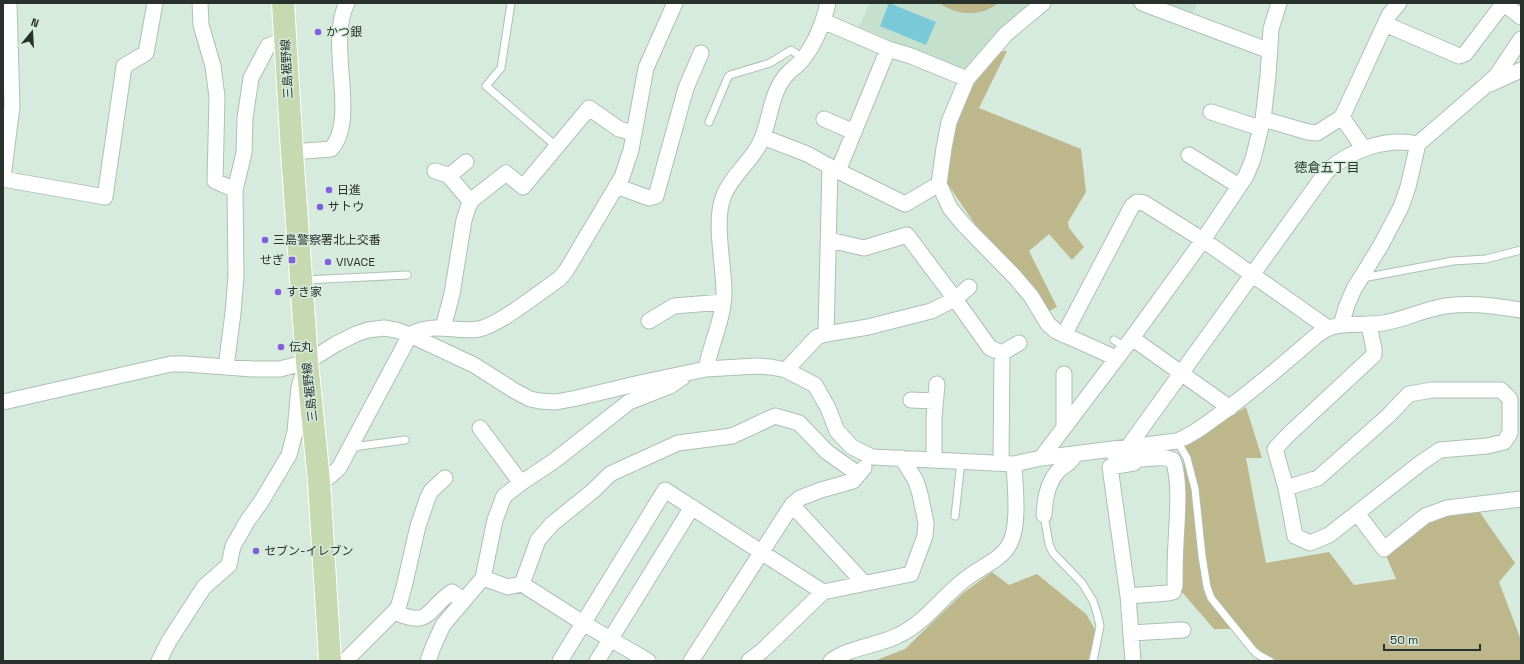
<svg xmlns="http://www.w3.org/2000/svg" width="1524" height="664" font-family="'Space Grotesk','Noto Sans JP',sans-serif">
	<style>
		.built { fill: #c5e1ce }
		.green { fill: #bdb78b }
		.water { fill: #7ac9d8 }
		.lines { fill: none; stroke-linecap: round; stroke-linejoin: round }
		.service-casing { stroke: #acc1b3; stroke-width: 9 }
		.minor-casing { stroke: #acc1b3; stroke-width: 17 }
		.primary-casing { stroke: #fff; stroke-width: 24 }
		.service { stroke: #fff; stroke-width: 7 }
		.minor { stroke: #fff; stroke-width: 15 }
		.primary { stroke: #c6d9b0; stroke-width: 22 }
		.poi-dot { fill: #8260da; stroke: #d6ebdd; stroke-width: 1.5 }
		.labels { text-anchor: middle; stroke-width: 3; stroke-linejoin: round; paint-order: stroke }
		.poi-label { font-size: 12px; fill: #29312c; stroke: #d6ebdd; text-anchor: start }
		.street-label { font-size: 12px; fill: #29312c; stroke: #d6ebdd }
		.neighbourhood-label { font-size: 13px; fill: #26372c; stroke: #d6ebdd }
	</style>
	<rect width="100%" height="100%" fill="#d6ebdd"/>
	<path class="built" d="M870,3h163l-67,67h-6l-101,-43z
		M1157,3h40l-6,13z"/>
	<path class="green" d="M939,3h59c-17,14 -41,13 -59,0z
		M1007,51l-28,57 102,41 5,43 -18,30 1,6 15,19 -12,13 -23,-26 -20,17 28,56 -15,8 -55,-73 -44,-65 14,-58 12,-27 26,-40z
		M1246,407l16,51h-16l20,105 63,-11 25,33 42,-6 -11,-26 40,-37 49,-12 41,59 -16,19 22,58v21h-244l-16,-10 -26,-22h-21l-33,-38 3,-146z
		M992,572l17,13 28,-11 49,40 10,17 -8,30h-214l31,-12 58,-56z"/>
	<path class="water" d="M889,3l47,19 -10,23 -46,-19z"/>
	<g class="lines">
		<defs>
			<path id="service" d="M511,3l-10,65 -15,18 70,60
				M709,122l19,-45 2,-2 40,-12 21,-13 12,8
				M1361,277h7l85,-16 33,-2 35,-9
				M304,280l103,-5
				M1114,340l11,7
				M1177,441l10,17 8,31 7,67 5,31 4,11 42,52 4,4 13,7
				M352,448l8,-2 45,-6
				M1044,515l5,29 4,9 29,30 11,18 4,12 3,13 -7,35
				M955,516l6,-55"/>
			<path id="minor" d="M200,3l1,22 12,41 4,31 -2,84 20,9
				M1043,3l-37,31 -39,45 -18,43 -5,26 -5,36 11,24 14,17 51,52 16,19 17,28 8,7 60,27
				M1142,3l128,48
				M1503,3l18,14
				M823,21l65,28 23,7 56,23
				M1385,24l74,32 6,-2 38,-50
				M1490,84l31,-14
				M1211,112l49,16
				M824,119l30,13
				M1263,119l45,13 9,1 25,-16
				M763,137l44,17 31,17 67,33 34,-20
				M1364,149l-22,-32 43,-93 4,-9 10,-12
				M292,152l39,-3c28,-31 -5,-105 16,-146
				M1189,155l50,31
				M435,171l13,4 23,27
				M838,171l50,-122
				M449,176l17,-14
				M3,178l9,-72 -3,-103
				M3,179l102,18 19,-131 22,-13 9,-50
				M616,186l33,12 7,-2 30,-108 15,-35
				M969,287l-14,12 35,49 12,5 17,-10
				M649,321l25,-15 49,-4
				M1341,325l6,-20 7,-16 27,-44 20,-38 7,-20 10,-43 67,-58 12,-11 24,-36
				M443,328l9,-34 12,-74 5,-15 4,-6 33,-26 17,14 66,-79 30,21 14,4
				M826,334l42,-7 63,-16 24,-12 -48,-64 -43,13 -35,-8
				M1064,335l68,-129 5,-4 7,1 59,37 125,88
				M1132,338l98,70
				M226,367l7,-54 3,-37 -1,-86 9,-37 1,-35 6,-40 17,-32 17,-7
				M706,369c5,-26 18,-51 18,-77 0,-28 -11,-72 0,-97 8,-20 27,-33 36,-52 10,-20 10,-47 24,-65 5,-7 12,-11 18,-18 14,-17 21,-36 26,-57
				M786,370l31,-33 9,-3 4,-167
				M1064,374v53
				M911,400l24,1
				M3,402l168,-38h15l67,5h27l27,-7 29,-18 20,-10 12,-4 16,-2 12,2 14,5 64,30 41,26 15,8 10,2 16,1 21,-4 63,-15 66,-14 50,-3 15,1 15,3 29,15 13,23 9,23 15,16 20,10 142,7 27,-6 136,-17c15,-6 27,-15 39,-24 36,-25 67,-53 100,-81 4,-3 8,-6 13,-8 17,-6 37,-2 54,-5 19,-3 35,-11 53,-15 27,-7 58,-2 85,2
				M480,428l41,55
				M1128,447l199,-276c24,-21 59,-34 91,-27
				M1111,450l4,6c9,1 18,2 26,3 11,0 22,-4 32,1 8,22 4,59 3,83 -1,14 -1,29 -1,43l-2,6 -5,1 -40,3 5,65
				M1041,458l91,-120 71,-98 43,-64 7,-17 10,-40 5,-43 3,-47 8,-26
				M934,459v-41l3,-34
				M1001,463l1,-110
				M319,481l10,-4 10,-9 71,-133c24,-14 44,-2 69,-6 20,-4 61,-37 80,-50l7,-8 56,-94 9,-27 15,-82 29,-65
				M1286,488l32,-10 70,-62 21,-22 23,-4h69l9,9v34l-6,9 -17,4 -47,4 -18,12 -93,73 -19,8 -15,-7 -9,-48 -11,-39 13,-14 86,-80v-6l-5,-24
				M792,505l72,78
				M1357,513l27,36 41,-33 22,-8 74,-9
				M1044,515c1,-16 3,-31 14,-44 6,-6 14,-8 17,-17
				M483,578l25,9 14,-3 61,39 65,38
				M522,584l16,-44 14,-16 42,-34 16,-16 68,-31 54,-7 43,-20 24,7 28,29 31,22
				M1128,596l-18,-129 24,-4
				M395,612c36,17 32,-4 57,-20l12,8
				M1131,633l52,-3
				M159,661l10,-20 35,-54 25,-22 4,-19 15,-26 13,-18 28,-47 6,-23 4,-45 5,-16
				M345,661l53,-53 6,-21 14,-61 10,-29 3,-6 14,-13
				M428,661l5,-14 10,-22 40,-47 12,-58 9,-24 17,-13 33,-22 75,-59 41,-16 13,-9
				M560,661l105,-171 158,102
				M597,661l95,-154
				M691,661l101,-156 8,-7 21,-8 32,-9 11,-13
				M749,661l13,-10 61,-59 88,-18 14,-38 1,-13 -6,-29 -4,-13 -14,-23
				M831,661c21,-15 47,-15 68,-26 29,-14 46,-43 72,-60 13,-9 31,-17 38,-30 11,-18 6,-60 5,-81"/>
			<path id="primary" d="M283,3l9,149 15,210 12,119 11,180"/>
		</defs>
		<use href="#service" class="service-casing"/>
		<use href="#minor" class="minor-casing"/>
		<use href="#primary" class="primary-casing"/>
		<use href="#service" class="service"/>
		<use href="#minor" class="minor"/>
		<use href="#primary" class="primary"/>
	</g>
	<g class="poi-dot">
		<circle cx="318" cy="32" r="4"/>
		<circle cx="329" cy="190" r="4"/>
		<circle cx="320" cy="207" r="4"/>
		<circle cx="265" cy="240" r="4"/>
		<rect x="288" y="256" width="8" height="8" rx="2"/>
		<circle cx="328" cy="262" r="4"/>
		<circle cx="278" cy="292" r="4"/>
		<circle cx="281" cy="347" r="4"/>
		<circle cx="256" cy="551" r="4"/>
	</g>
	<g class="labels">
		<g class="poi-label">
			<text x="326" y="36">かつ銀</text>
			<text x="337" y="194">日進</text>
			<text x="328" y="211">サトウ</text>
			<text x="273" y="244">三島警察署北上交番</text>
			<text x="284" y="264" text-anchor="end">せぎ</text>
			<text x="336" y="266">VIVACE</text>
			<text x="286" y="296">すき家</text>
			<text x="289" y="351">伝丸</text>
			<text x="264" y="555">セブン-イレブン</text>
		</g>
		<g class="street-label">
			<text transform="translate(287 69) rotate(-93)" y="4">三島裾野線</text>
			<text transform="translate(310 392) rotate(-96)" y="4">三島裾野線</text>
		</g>
		<g class="neighbourhood-label">
			<text x="1327" y="172">徳倉五丁目</text>
		</g>
	</g>
	<rect width="1524" height="664" fill="none" stroke="#29312c" stroke-width="8"/>
	<g transform="translate(32 32) rotate(18)" stroke="#d6ebdd" stroke-width="3" paint-order="stroke">
	<path d="M0-3L7 15L0 10L-7 15Z" fill="#29312c"/>
	<text y="-6" font-size="11" font-weight="bold" text-anchor="middle" fill="#29312c">N</text>
	</g>
	<path d="M1384 644v6h96v-6" fill="none" stroke="#29312c" stroke-width="2"/>
	<text x="1390" y="644" font-size="12" fill="#29312c" stroke="#d6ebdd" stroke-width="3" paint-order="stroke">50 m</text>
</svg>
